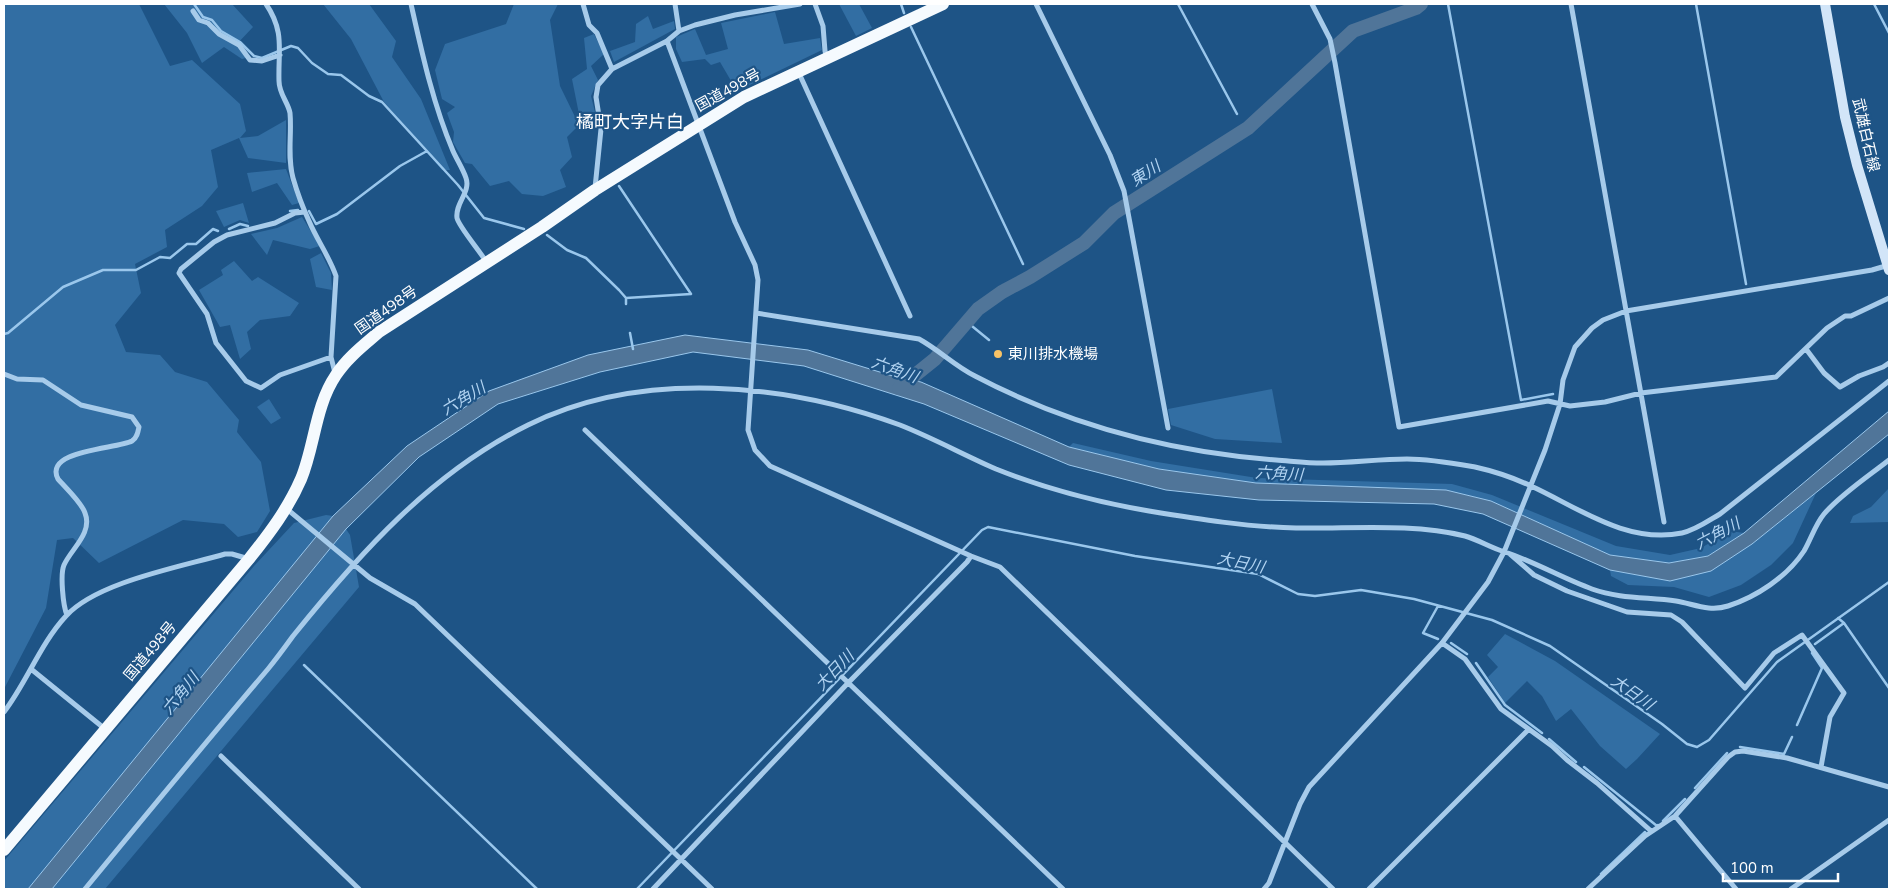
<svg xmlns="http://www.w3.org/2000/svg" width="1893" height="893" font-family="'Nunito Sans','Noto Sans JP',sans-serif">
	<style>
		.green { fill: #326ea3 }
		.water { fill: #507599; stroke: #9ac7ec }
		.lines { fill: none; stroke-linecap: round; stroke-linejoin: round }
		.stream { stroke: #9ac7ec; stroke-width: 2.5 }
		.river { stroke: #507599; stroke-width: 14 }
		.minor { stroke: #a7cbea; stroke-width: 5 }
		.secondary { stroke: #d2e5f8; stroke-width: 10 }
		.trunk { stroke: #f5fafe; stroke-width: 12 }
		.poi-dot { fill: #f9c366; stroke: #1e5486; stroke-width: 2 }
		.labels { text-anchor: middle; stroke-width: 4.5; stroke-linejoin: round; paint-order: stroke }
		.street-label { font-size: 15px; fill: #fff; stroke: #1e5486 }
		.poi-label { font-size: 15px; fill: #fff; stroke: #1e5486; text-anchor: start }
		.water-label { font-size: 16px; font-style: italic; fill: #b2d4f2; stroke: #1e5486 }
		.quarter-label { font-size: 18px; fill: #fff; stroke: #1e5486 }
	</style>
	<rect width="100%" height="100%" fill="#1e5486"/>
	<path class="green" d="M4,4h135l31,62 22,-6 48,44 6,27 -6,7 18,-2 28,-16v43l-38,-5 -9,-20 -28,12 7,37 -16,19 -37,24 2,17 -32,17 6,29 -26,32 11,27 34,3 15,17 32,10 32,38 -2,12 24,30 9,49 -13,21 -19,5 -14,-13 -41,-4 -84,43 -26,-25 -16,2 -11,68 -42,81z
		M164,4h68l21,23 -17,18 10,13 -4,1 -18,-12 -22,16 -15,-30z
		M323,4h46l27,37 -4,16 29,42 29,71h-8l-58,-68 -33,-63z
		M514,4h44l-8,16 10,66 19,39 -12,12 5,20 -12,13 6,17 -23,9 -21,-2 -13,-13 -19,5 -18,-22 -7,-1 -12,-21 1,-10 -7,-19 8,-6 -13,-8 -7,-29 10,-26 61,-20z
		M839,4h20l13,24 -16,8z
		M775,12l9,32 36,-6 2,12 -85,41 -17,-29 -9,3 -6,-6 -23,3 -6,-13v-12l19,-8 11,26 22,-6 -7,-26z
		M648,16l5,13 21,-8 1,8 -61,33 -4,-11 25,-9 1,-18z
		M594,34l10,20 -13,12 7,14 -7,16 4,16 -16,2 -7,-35 15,-10 -3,-31z
		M286,169l13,34 -7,2 -15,-22 -25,9 -5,-19z
		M243,203l6,20 -9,-3 -16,7 -8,-16z
		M302,217l18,29 -10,3 -37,-9 -6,15 -16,-21 26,-6z
		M321,253l10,20 1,17 -16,-3 -6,-28z
		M234,261l18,20 6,-4 41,26 -9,13 -30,4 -13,12 4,17 -11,10 -10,-34 -10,2 -21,-37 24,-15 -2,-5z
		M1272,389l10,54 -67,-4 -44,-14 -3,-16z
		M269,399l12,19 -10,6 -14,-17z
		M1073,443l78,18 106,17 195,6 40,11 124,51 54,9 31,-7 29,-17 14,2 -36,23 -39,7 -59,-8 -119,-54 -45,-11 -190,-7 -97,-14 -90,-22z
		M1889,488v34l-39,1 3,-7 18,-9z
		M1816,493l-23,50 -22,22 -30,20 -32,12 -35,-10 -46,-2 -17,-9 -1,-6 60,11 82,-37z
		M326,515l7,1 -283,349 -22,24h-24v-28l250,-295 40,-43z
		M346,529l4,6 9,52 -254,302h-53z
		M1505,634l50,27 105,73 -23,25 -11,10 -26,-23 -29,-37 -15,12 -14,-25 -15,-15 -22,22 -17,-26 10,-10 -11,-12z"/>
	<path class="water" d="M685,335l123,15 88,27 25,5 148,65 90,22 97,14 190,7 45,11 119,54 59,8 39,-7 36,-23 145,-122v23l-137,110 -41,27 -41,10 -60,-11 -127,-56 -49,-10 -175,-4 -93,-10 -97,-25 -145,-61 -120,-38 -111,-14 -93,20 -102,32 -79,53 -73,72 -294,360h-24l305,-373 74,-70 82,-55 99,-36z"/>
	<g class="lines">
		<path class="stream" d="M194,4l9,13 9,3 9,11 19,11 14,14 8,2 29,-12 7,2 14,15 16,11 13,1 28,21 13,6 76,83 26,33 40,11
			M901,4l3,9
			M1178,4l59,110
			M1448,4l73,396 32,-6
			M1696,4l50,280
			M1874,4l15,29
			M911,27l112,237
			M619,186l72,108 -65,4
			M290,211l8,-1
			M309,211l7,13 21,-10 63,-48 27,-15
			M229,229l11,-5 8,2
			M547,235l20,15 19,8 33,32 7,8v6
			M967,322l22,18
			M630,333l3,16
			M4,334l4,-1 55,-46 40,-17h33l24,-13 10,1 17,-14h9l17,-15 5,2
			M1438,606l-15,27 15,6
			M1838,618l6,5 45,65
			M1451,643l16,11
			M1815,644l29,-21
			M1476,663l29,42 37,28
			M304,665l233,224
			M1797,725l25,-57 -10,-15
			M1549,739l27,23
			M1740,747l44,7 8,-17
			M1584,767l73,59 1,-1
			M1695,788l32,-35
			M1663,821l22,-22
			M1601,874l44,-42
			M637,889l345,-359 6,-3 147,29 123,18 40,20 17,2 46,-6 53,9 78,21 58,26 112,78 25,20 10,3 12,-7 68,-78 112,-80"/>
		<path class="river" d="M899,388l36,-29 43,-50 24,-17 28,-15 54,-34 30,-30 134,-85 105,-97 63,-23 5,-4"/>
		<path class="minor" d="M266,4c19,28 12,46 13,77 0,13 9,21 11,32 2,22 -3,43 3,65 4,14 10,30 16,43 8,19 20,35 27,55l-5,81 4,16
			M411,4c11,49 22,100 42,147 4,9 10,18 13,27 5,14 -11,25 -9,40 2,9 23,33 30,45
			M583,4l6,21 8,8 15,36
			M675,4l4,27
			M815,4l8,22 2,25 2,7
			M1036,4l74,151 14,36 44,237
			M1312,4l18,35 5,24 64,364 149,-26 22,5 35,-4 36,-9 135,-16 51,-49 18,-12h6l38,-18
			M1571,4l93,518
			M193,11l6,9 9,3 11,11 20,11 11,15 12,1 18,-6
			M667,41l68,181 20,43 3,15 -10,150 7,20 15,16 201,90 29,11 333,322
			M798,71l112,245
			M595,188l6,-59 -5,-32 2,-12 14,-16 55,-28 12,-10 16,-6 40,-10 65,-11
			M305,212l-10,1 -20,10 -48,12 -13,7 -33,27 -2,4 28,41 9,29 30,38 15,7 19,-13 51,-18
			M756,313l163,26c20,11 36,27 56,37 93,49 197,76 301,84 15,1 31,3 47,3 28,0 56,-4 84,-4 23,0 45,4 68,8 18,4 39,11 56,19 48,22 95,58 151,47 14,-3 26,-12 38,-19l169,-133
			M1806,349l18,24 16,14 19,-11 24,-9 6,-4
			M4,374l13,5 26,1 38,25 51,12 7,10c-1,5 -2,11 -7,14 -15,8 -89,9 -74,38 8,9 24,24 27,34 8,20 -14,36 -21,52 -4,9 -1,41 3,50
			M585,430l478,459
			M287,509l83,69 45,26 297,285
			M1510,554l24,21 33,16 60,21 44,3 11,7 63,66 29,-35 28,-18 42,58 -14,24 -9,50
			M1442,643l23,16 36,50 51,37 15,14 30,23 54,48
			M31,669l74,60
			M4,712c23,-30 36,-68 62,-96 31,-34 114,-49 159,-62h7l17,5
			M221,756l138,133
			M1675,816l61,73
			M85,889c60,-73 121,-147 183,-220 9,-11 17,-22 25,-33 67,-83 138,-163 235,-211 113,-56 257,-42 372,0 33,13 64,30 96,44 50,20 101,33 153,42 49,8 98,16 147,17 56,1 115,-5 169,8 14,4 26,12 40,16 30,10 57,26 87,37 28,10 55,8 84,12 18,3 33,11 52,5 28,-9 59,-29 76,-55 7,-12 11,-26 20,-37 16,-19 46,-39 65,-54
			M653,889l195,-206 119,-121 4,-6
			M1264,889l5,-6 31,-79 9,-17 133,-144 46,-61 16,-30 41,-102 15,-46 3,-24 12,-33 17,-19 11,-8 23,-9 246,-41 17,-5
			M1369,889l159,-159
			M1588,889l57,-53 30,-20 53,-59 7,-5 8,-1 44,7 102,29
			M1791,889l98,-69"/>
		<path class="secondary" d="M1825,4l20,113 12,48 32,105"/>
		<path class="trunk" d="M4,850l245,-291c20,-25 39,-50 52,-80 14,-34 14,-73 35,-104 11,-17 28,-30 43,-43l163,-105 53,-37 149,-93 199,-93"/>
	</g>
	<circle class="poi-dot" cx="998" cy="354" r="5"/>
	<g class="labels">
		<g class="street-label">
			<text transform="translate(728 90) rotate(-29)" y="5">国道498号</text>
			<text transform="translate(1866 135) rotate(77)" y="5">武雄白石線</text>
			<text transform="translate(386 310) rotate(-35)" y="5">国道498号</text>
			<text transform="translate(150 651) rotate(-50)" y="5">国道498号</text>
		</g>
		<g class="poi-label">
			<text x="1008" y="359">東川排水機場</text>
		</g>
		<g class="water-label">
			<text transform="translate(1145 173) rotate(-33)" y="6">東川</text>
			<text transform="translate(895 369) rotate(20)" y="6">六角川</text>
			<text transform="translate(463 398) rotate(-31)" y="6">六角川</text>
			<text transform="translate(1279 473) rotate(3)" y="6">六角川</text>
			<text transform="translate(1717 533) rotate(-28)" y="6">六角川</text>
			<text transform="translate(1241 562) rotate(12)" y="6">大日川</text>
			<text transform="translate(834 670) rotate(-46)" y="6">大日川</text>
			<text transform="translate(1633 692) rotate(35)" y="6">大日川</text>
			<text transform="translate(180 693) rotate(-51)" y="6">六角川</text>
		</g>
		<g class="quarter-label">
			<text x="630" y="128">橘町大字片白</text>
		</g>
	</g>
	<rect width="1893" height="893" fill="none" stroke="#ffffff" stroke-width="10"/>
	<path d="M1723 873v8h115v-8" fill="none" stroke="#ffffff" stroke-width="2.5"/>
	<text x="1730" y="873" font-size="15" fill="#ffffff" stroke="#1e5486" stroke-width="4" paint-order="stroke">100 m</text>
</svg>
